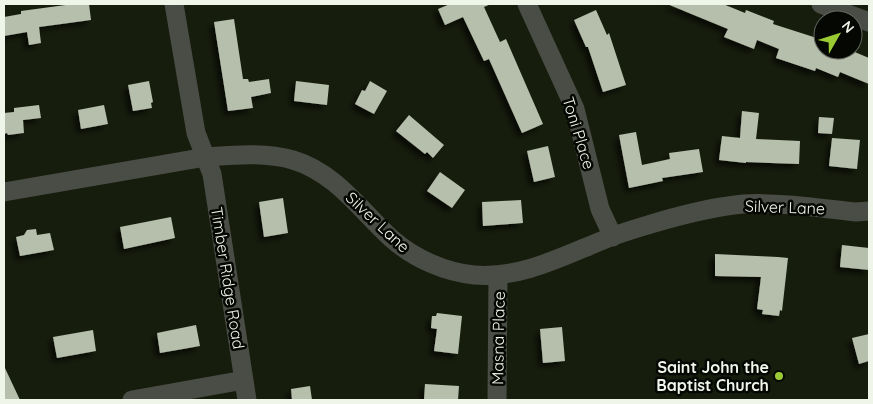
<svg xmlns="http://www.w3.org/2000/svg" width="873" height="404" font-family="Quicksand,sans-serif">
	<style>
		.building { fill: #b6bfab; filter: url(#shadow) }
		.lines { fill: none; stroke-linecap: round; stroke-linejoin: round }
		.minor { stroke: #4a4d45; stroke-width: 19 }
		.poi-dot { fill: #9acb34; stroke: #050703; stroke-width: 2 }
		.labels { text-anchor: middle; stroke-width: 5; stroke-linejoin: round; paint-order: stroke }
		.street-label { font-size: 16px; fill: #f0f5ea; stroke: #050703 }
		.poi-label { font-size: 16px; font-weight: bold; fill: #f0f5ea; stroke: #050703; text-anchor: end }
	</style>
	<defs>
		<filter id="shadow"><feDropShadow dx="-4.5" dy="4.5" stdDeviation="2.5" flood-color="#0009"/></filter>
	</defs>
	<rect width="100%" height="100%" fill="#171d0d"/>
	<path class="building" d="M73,4h16l2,16 -52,7 2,16 -12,2 -2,-13 -23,4v-19l17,-3v-3z
		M450,4h41l-7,3 16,35 6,-3 37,85 -21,9 -33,-74 -5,2 -21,-44 -18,8 -7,-16z
		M667,4h56l22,9 1,-3 28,11 -1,3 50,16v10h27l19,8v26l-29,-12 -2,5 -22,-9 -1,3 -39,-13 3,-9 -22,-9 -3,9 -30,-12 4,-8z
		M596,10l11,25 2,-2 17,52 -23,7 -15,-45h-2l-12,-27z
		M234,19l9,60h5l1,3 20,-3 2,14 -20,4 2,11 -25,3 -14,-89z
		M149,81l4,21 -2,1 1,5 -19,3 -5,-26z
		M296,81l33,4 -2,20 -33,-4z
		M370,81l17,10 -13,23 -19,-10 7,-14 3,1z
		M39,105l2,13 -18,2 1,13 -16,2 -1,-2 -3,1v-21l10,-1v-4z
		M104,105l4,19 -27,5 -3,-19z
		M742,111l17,2 -3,26 44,2 -1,23 -53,-2v1l-27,-3 3,-24 18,2z
		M409,115l35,30 -11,13 -6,-6 -2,2 -29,-23z
		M819,117l15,1 -2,16 -14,-1z
		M636,132l6,33 28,-6 -1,-6 30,-4 4,23 -41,6 1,3 -34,7 -10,-53z
		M832,138l28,2 -3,29 -28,-3z
		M548,146l7,31 -21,5 -7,-31z
		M440,172l25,18 -13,18 -25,-17z
		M283,198l5,35 -24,4 -5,-35z
		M521,200l2,23 -40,3 -1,-24z
		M171,217l4,21 -51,11 -4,-22z
		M36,229l1,6 13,-2 4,17 -34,6 -4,-19 8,-2 3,-5z
		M842,245l27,3v22l-29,-3z
		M715,254l63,3 10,1 -6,53 -2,-1 -1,6 -17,-2 1,-4 -6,-1 4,-32 -46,-1z
		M437,313l25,3 -4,38 -24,-3 3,-22 -6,-1 1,-12h4z
		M196,325l4,21 -40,7 -3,-20z
		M562,327l3,34 -22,2 -3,-34z
		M93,330l3,21 -39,7 -4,-21z
		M869,334v27l-10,3 -7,-26z
		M4,366l16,34h-16z
		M425,384l34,2 -1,14h-34z
		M310,386l2,14h-20l-1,-11z"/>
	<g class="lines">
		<path class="minor" d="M174,4l22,129 16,41 35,226
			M527,4l48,105 25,100 13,28
			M821,4l48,18
			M4,192l202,-35c29,-2 59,-5 87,3 43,13 67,50 99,79 23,20 53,33 82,36 49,4 93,-21 137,-38 13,-5 27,-9 40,-13 30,-9 61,-17 92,-20 37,-2 76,4 113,8l13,-1
			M132,400l112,-20
			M497,400l1,-124"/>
	</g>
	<circle class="poi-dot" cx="779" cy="376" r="5"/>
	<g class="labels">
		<g class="street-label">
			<text transform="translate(579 133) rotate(73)" y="6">Toni Place</text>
			<text transform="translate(785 207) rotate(2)" y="6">Silver Lane</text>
			<text transform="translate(378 222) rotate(43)" y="6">Silver Lane</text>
			<text transform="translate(228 278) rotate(81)" y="6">Timber Ridge Road</text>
			<text transform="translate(498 338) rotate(-89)" y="6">Masna Place</text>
		</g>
		<g class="poi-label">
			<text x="769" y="373">Saint John the<tspan x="769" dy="18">Baptist Church</tspan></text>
		</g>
	</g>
	<rect width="873" height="404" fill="none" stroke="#f0f5ea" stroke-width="10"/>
	<g transform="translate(838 35) rotate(51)"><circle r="24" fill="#050703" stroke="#63665f"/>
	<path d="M0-4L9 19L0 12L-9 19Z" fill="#9acb34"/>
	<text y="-8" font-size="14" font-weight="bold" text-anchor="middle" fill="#f0f5ea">N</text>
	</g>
</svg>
